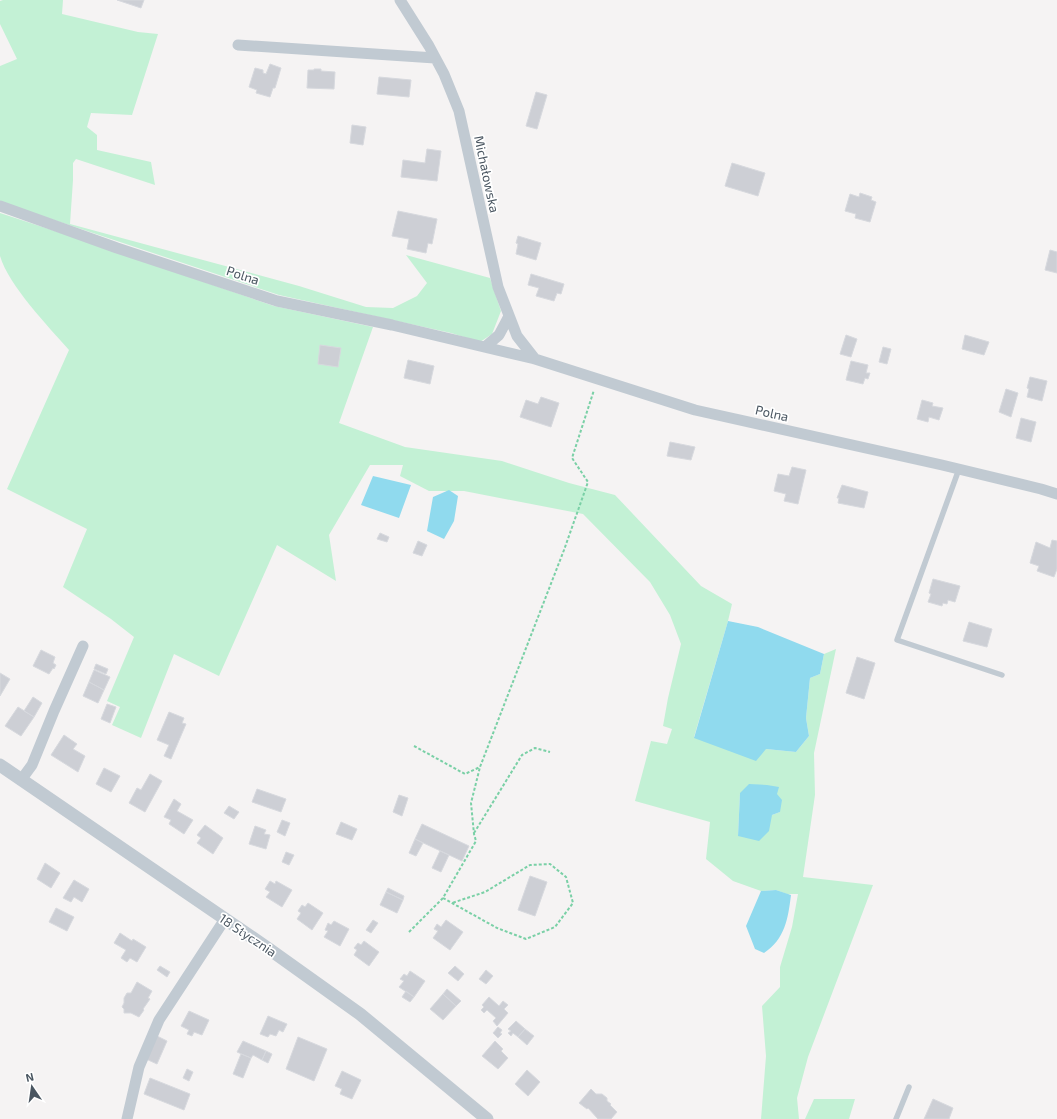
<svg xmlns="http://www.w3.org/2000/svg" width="1057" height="1119" font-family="'Exo 2',sans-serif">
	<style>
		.green { fill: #c3f1d5; fill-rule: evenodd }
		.water { fill: #90daee }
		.building { fill: #cdcfd5; stroke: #d7d9de }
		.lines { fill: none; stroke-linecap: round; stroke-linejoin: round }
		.path { stroke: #7ad0a6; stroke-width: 2; stroke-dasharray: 3 2; stroke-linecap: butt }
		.service { stroke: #c1cad2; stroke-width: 5.5 }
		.minor { stroke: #c1cad2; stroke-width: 11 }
		.tertiary { stroke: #c1cad2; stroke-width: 13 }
		.labels { text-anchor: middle; stroke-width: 3.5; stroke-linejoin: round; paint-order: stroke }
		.street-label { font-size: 13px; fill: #4a5661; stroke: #fff }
	</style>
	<rect width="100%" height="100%" fill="#f5f3f3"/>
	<path class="green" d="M3,0h60l-1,14 76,18 20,2 -26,81 -41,-2 -4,14 10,8v15l54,12 4,23 -79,-26 -3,4v17l-3,44 229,62 67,21 27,1 24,-12 10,-13 -21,-28 84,23 11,33 -9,23 -12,8 -29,-9 -172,-38 -279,-93v-136l17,-7 -17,-35v-23z
		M0,213l70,23 204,70 99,21 -34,96 66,24 97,14 67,22 46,12 86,91 31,18 -4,17 -34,116 72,12 30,3 13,-16 -3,-18 4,-40 10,-4 4,-20 12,-5 -22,104 1,42 -12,82 70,8 -65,172 -11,41 2,21h-38l5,-63 -4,-50 18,-19v-20l12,-40 6,-33h-11l-11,-4 -15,1 -28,-10 -27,-22 4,-37 -75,-21 16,-60 16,3 5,-15 -9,-3 5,-28 13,-54 -11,-29 -20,-33 -67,-68 -119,-23h-35l-29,-15 3,-11h-33l-41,70 7,46 -59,-36 -58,131 -45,-22 -33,84 -29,-13 8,-18 -13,-6 27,-64 -23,-18 -48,-32 24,-58 -80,-40 62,-139c-21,-24 -60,-64 -69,-94 0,-8 0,-32 0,-43zM740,793l40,19 -8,3 -34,21z
		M814,1099h41l-6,20h-44z"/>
	<path class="water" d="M373,476l38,9 -12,33 -38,-13z
		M449,490l9,6 -4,25 -10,18 -17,-8 6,-34z
		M728,621l30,6 66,27 -4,20 -10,4 -4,40 3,18 -13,16 -30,-3 -10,12 -62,-23z
		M749,784l18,1 12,2 -2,7 5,6 -2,12 -8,3 -3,16 -10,10 -21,-5 2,-43z
		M776,890l15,5c-3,24 -6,44 -27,58l-9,-4 -9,-23 15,-35z"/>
	<path class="building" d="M117,0h27l-3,8z
		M270,64l11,4 -6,20h-2l-3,9 -14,-4 1,-3 -8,-3 6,-19 8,2v3l3,1z
		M314,69h7v2l14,1 -1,17 -27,-1 1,-18h6z
		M379,77l32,3 -2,17 -32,-3z
		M536,92l11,3 -10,34 -11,-3z
		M352,125l14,2 -3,18 -13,-2z
		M427,149l14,2 -4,30 -36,-4 2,-17 22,3z
		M732,163l33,10 -7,23 -33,-10z
		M860,193l12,4 -1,3 5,2 -6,20 -15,-4 1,-4 -11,-3 5,-17 9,3z
		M398,211l39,8 -5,25 -4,-1 -2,10 -19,-4 2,-10 -17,-3z
		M518,236l23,7 -5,17 -20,-6 2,-10 -2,-1z
		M1050,250l7,2v21l-12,-3z
		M531,274l33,10 -3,10 -4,-1 -3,8 -18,-5 3,-8 -11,-3z
		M846,335l11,4 -6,18 -11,-3z
		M965,335l24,7 -5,13 -22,-6z
		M320,345l21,3 -3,19 -20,-3z
		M883,347l8,2 -4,15 -8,-2z
		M408,360l26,6 -4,18 -26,-6z
		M851,361l17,4 -2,8h4l-2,6 -3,-1 -2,6 -17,-4z
		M1030,377l17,4 -5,20 -15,-4 2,-8 -2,-1z
		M1006,389l12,4 -7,24 -12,-5z
		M541,397l18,6 -8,24 -31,-10 6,-17 12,4z
		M922,400l11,3 -1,3 11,2 -4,12 -10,-3 -1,5 -11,-3z
		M1021,418l15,4 -5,20 -15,-4z
		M670,442l25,5 -4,13 -24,-4z
		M792,467l14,3 -8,34 -14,-3 2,-7 -12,-3 4,-17 11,2z
		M842,485l26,7 -4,16 -26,-5 1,-5h-2z
		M380,533l9,4 -2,5 -10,-3z
		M1052,540l5,1v28l-3,8 -17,-6 2,-5 -9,-3 6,-21 14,6z
		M418,541l9,4 -5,11 -9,-3z
		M933,579l27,7 -5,16 -7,-2 -1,4 -4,-1 -1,3 -14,-4 3,-8 -2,-1z
		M969,622l23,7 -5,18 -24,-6z
		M41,650l14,7 -2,6 3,2 -2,4 -1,-1 -4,6 -16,-8z
		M857,657l18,6 -11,36 -18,-6z
		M96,664l12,5 -2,5 -12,-5z
		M94,670l16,7 -6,13 -15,-8z
		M0,673l10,6 -10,17z
		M89,682l15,8 -6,13 -15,-7z
		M33,697l9,6 -8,14 -10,-6z
		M107,704l9,3 -6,16 -9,-4z
		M18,707l16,10 -13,19 -16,-10z
		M169,712l15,6 -2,5 4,1 -15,35 -7,-3 5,-11 -12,-5z
		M64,735l13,9 -4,5 12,7 -7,16 -27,-17z
		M104,768l16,8 -9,16 -15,-8z
		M150,774l12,7 -17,31 -16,-9 8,-15 4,2z
		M257,789l29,10 -5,13 -29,-10z
		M399,795l9,3 -6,18 -9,-4z
		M174,799l7,5 -4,7 16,9 -9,14 -15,-10 2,-4 -7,-3z
		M229,806l10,6 -5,7 -10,-6z
		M282,820l8,3 -5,13 -8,-4z
		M341,822l16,7 -5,11 -16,-6z
		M422,824l47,22 -7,15 -47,-22z
		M205,825l18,13 -10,16 -16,-11 4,-5 -4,-3z
		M255,826l11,4 -2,4 6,1 -4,14 -17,-5z
		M415,839l8,4 -7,13 -7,-3z
		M440,851l9,4 -8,17 -9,-4z
		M286,852l8,3 -5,10 -7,-3z
		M45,863l15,10 -9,15 -14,-9z
		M530,876l17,6 -12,34 -17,-6z
		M74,880l15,9 -7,13 -8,-5 -3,5 -8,-4z
		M270,881l5,3 1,-3 16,9 -10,17 -16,-10 4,-5 -5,-3z
		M388,888l16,8 -1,4 -17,-8z
		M386,892l17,8 -6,13 -17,-8z
		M308,903l15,10 -11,17 -15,-11 4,-6 -3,-2 4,-6 3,2z
		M56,908l18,9 -7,14 -18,-9z
		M373,920l5,3 -7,10 -5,-3z
		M446,920l17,12 -13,18 -17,-12 5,-7 -4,-2 3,-5 4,3z
		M334,921l15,8 -9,17 -16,-9 4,-6 -3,-1 3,-7 3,2z
		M120,933l12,8 1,-2 13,8 -9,15 -7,-4 -3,4 -6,-4 5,-8 -12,-7z
		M364,941l15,11 -10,14 -15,-11 3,-5 -3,-2 4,-5 3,2z
		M160,966l10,6 -3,5 -10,-7z
		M455,966l9,8 -6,7 -10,-8z
		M486,970l7,6 -7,8 -7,-5z
		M410,971l15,10 -11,16 -15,-10 5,-6 -4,-2 4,-5 3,2z
		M137,982l15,9 -4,7 2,1 -7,10 1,1 -5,7 -8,-4h-7v-4l-2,-2 2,-4v-5l3,-5h4z
		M447,989l14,12 -5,5 -13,-12z
		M406,991l8,6 -4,5 -8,-5z
		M443,994l13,12 -13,14 -13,-11z
		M489,997l10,9 4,-5 5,4 -4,4 4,4 -11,13 -4,-5 3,-3 -9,-8 -3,3 -3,-3 3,-3 -2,-2z
		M189,1011l20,9 -7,15 -8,-3 -2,4 -5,-2 2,-4 -8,-4z
		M268,1016l19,8 -4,8 -4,-2 -3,6 -6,-2 -2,3 -8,-3z
		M516,1021l9,8 -7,8 -5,-4 -2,3 -3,-3 3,-2 -3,-2z
		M498,1027l4,3 -2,3 2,1 -4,4 -5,-5z
		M525,1029l9,7 -7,9 -9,-8z
		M157,1036l10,5 -10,23 -11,-5z
		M298,1037l29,12 -13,32 -28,-12z
		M243,1041l23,10 -4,9 -9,-5 -2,3 -14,-6z
		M495,1041l8,8 -2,2 7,7 -10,11 -16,-13z
		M266,1051l6,3 -4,9 -6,-3z
		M241,1054l10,4 -8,20 -10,-4z
		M187,1069l6,3 -4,9 -6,-3z
		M527,1070l13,12 -12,14 -13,-12z
		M342,1071l19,9 -9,19 -12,-5 2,-5 -7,-3z
		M150,1078l40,16 -6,16 -40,-16z
		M591,1089l5,5h6l5,4v3l4,3 -1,1 7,7 -6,7h-13l-10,-11 -1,1 -8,-6z
		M933,1099l20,9 -4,11h-25z"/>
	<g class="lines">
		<path class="path" d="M414,746l51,28 15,-7 84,-217 24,-68 -16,-24 22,-68
			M474,833l48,-78 13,-7 15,4
			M443,898l54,30 29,11 29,-12 18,-24 -7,-26 -16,-13 -20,1 -45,27 -33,11
			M409,932l34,-34 33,-57 -2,-7 -3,-31 9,-36"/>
		<path class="service" d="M959,469l-62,171 105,35
			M896,1119l13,-32"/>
		<path class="minor" d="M400,0l29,46 15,28 15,37 39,176 19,49 18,23
			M238,45l197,13
			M0,206l117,42 160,53 115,24 143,34 160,51 247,55 99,24 16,5
			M485,347l14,-12 10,-19
			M21,780l11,-15 22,-54 29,-65
			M127,1119l12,-52 20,-47 66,-101"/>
		<path class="tertiary" d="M0,765l269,184 91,65 127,105"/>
	</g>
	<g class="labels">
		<g class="street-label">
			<text transform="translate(487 174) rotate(78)" y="5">Michałowska</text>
			<text transform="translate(243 275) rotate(18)" y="5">Polna</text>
			<text transform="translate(772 413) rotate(13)" y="5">Polna</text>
			<text transform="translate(248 935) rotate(34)" y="5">18 Stycznia</text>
		</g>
	</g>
	<g transform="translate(32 1087) rotate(347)" stroke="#ffffff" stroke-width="3" paint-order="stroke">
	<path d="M0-3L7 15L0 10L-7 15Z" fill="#4a5661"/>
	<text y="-6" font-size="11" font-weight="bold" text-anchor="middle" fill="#4a5661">N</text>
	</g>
</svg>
